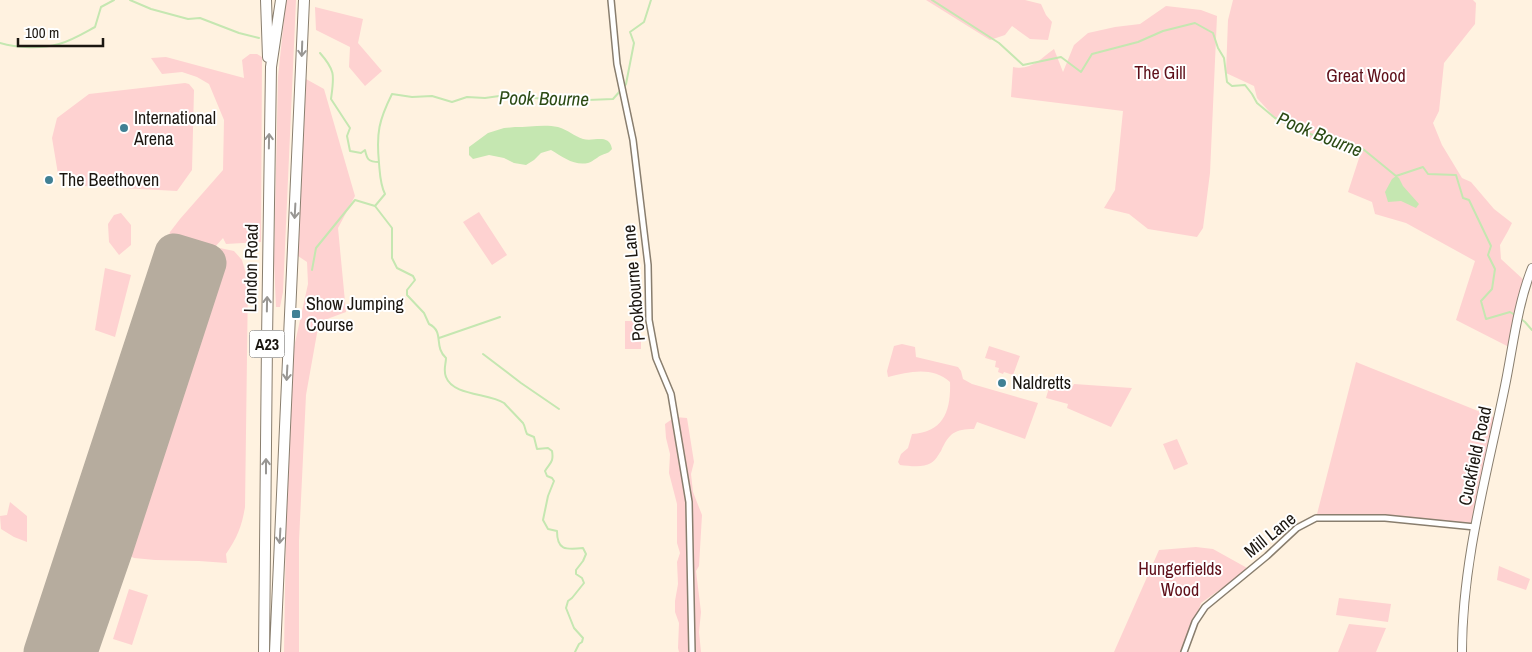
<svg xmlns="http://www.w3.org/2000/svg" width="1532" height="652" font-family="'Archivo Narrow',sans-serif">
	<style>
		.green { fill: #fed2d1 }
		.water { fill: #c5e7b1 }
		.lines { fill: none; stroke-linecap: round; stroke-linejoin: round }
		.stream { stroke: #c5e7b1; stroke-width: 2 }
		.runway { stroke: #b6ac9e; stroke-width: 39 }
		.street-casing { stroke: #897e6e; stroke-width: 8 }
		.secondary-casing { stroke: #897e6e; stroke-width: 10 }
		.highway-casing { stroke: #897e6e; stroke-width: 12 }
		.street { stroke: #fff; stroke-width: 5 }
		.secondary { stroke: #fff; stroke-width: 8 }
		.highway { stroke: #fff; stroke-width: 10 }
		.oneway { stroke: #989693 }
		.poi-dot { fill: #408094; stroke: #fff; stroke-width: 2 }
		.labels { text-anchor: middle; stroke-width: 4; stroke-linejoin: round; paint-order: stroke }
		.shield { fill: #fff; stroke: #5f5c58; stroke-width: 1 }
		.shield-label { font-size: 16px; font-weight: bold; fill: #1b1610 }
		.park-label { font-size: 18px; fill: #5f101a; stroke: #fff }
		.poi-label { font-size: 18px; fill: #1b1610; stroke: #fff; text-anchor: start }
		.street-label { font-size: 18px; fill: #1b1610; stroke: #fff }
		.water-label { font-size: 19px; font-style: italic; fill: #2c4b15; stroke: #fff }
	</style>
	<rect width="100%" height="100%" fill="#fff2e0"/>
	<path class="green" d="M286,0h10l-13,292 -3,15h-4l-2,-46 4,-184z
		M926,0h99l16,4 5,11 6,7 -4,18 -18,-1 -18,-13 -7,9 -15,5z
		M1233,0h240l3,3 -1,21 -31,39 -5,48 -6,12 9,22 20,33 9,4 23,27 18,14 -4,8 -8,14 1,14 25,23 -15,66 -55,-28 19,-59 -69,-38 -31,-9 -3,-12 -24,-10 13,-40 -31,-5 -15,-6 -17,-11 -20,-9 -21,-23 -3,-12 -28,-13 2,-53z
		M1166,6l35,4 16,6 -7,157 -7,55 -6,9 -49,-8 -19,-15 -25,-6 11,-18 8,-79 -112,-14 2,-30c18,4 27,-8 41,-18l9,23 11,-27 14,-12 27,-6 25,-3z
		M315,7l48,12 -5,24 24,28 -17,15 -16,-19 1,-20 -34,-17z
		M250,54h7l5,3 -1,185 -35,2 -3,-6 -8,9 19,4 8,9 6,21 -3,226c-3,19 -8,31 -19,47l1,9 -28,-2 -44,-1 -21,-2 -20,-10 93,-285 7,-15h-49l5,-16 10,-13 43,-49 1,-50 -15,-36 -12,-7 -15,-5 -20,2 -11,-16 15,-1 78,21 -2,-18z
		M306,79l18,10 31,107 -17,32 8,84 -27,10 -13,73 -7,146v111h-15l2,-125 7,-175 15,-68 -1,-22 -9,-6z
		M185,83l4,1 5,6 -2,80 -15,21 -93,-5 -26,-12 -6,-36 5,-20 32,-24z
		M479,212l28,43 -15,10 -29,-43z
		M121,213l10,12v20l-12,10 -10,-13 -1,-18 6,-9z
		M105,268l26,7 -16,62 -20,-7z
		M625,321h16v28h-16z
		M902,344l13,3 1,10 42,10 3,4 2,8 9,5 66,19 -13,36 -48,-17 -3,7c-19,0 -25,4 -33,22 -3,4 -5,9 -10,12 -8,5 -21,3 -31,2l-2,-3 3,-8 7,-6 4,-14c32,-2 39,-24 38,-52 -18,-16 -41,-10 -62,-5l-1,-6 7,-25z
		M989,346l31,10 -7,19 -9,-3 -1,2 -5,-2 1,-4 -4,-1 1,-6 -11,-3z
		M1356,362l142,57 -23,108 -90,-9h-69z
		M1051,381l22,5 1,-2 58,4 -21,39 -44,-19 1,-4 -22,-6z
		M675,417l12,1 7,44 -3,12 2,18 9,23 -3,51 -3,5 5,41 -2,20 2,20h-22l-1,-4 1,-25 -4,-11v-11l3,-17 -1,-22 3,-9 -3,-10v-39l-8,-31 1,-19 -4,-16 -1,-14z
		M1177,439l11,25 -14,6 -11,-26z
		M10,502l17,14v26l-13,-5 -13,-8 -1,-13 7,-1z
		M1196,547l17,2 36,20 -48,34 -17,49h-70l45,-102z
		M1499,566l31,13 -4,11 -29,-10z
		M129,589l19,6 -16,50 -19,-6z
		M1339,598l52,6 -3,18 -52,-7z
		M1349,624l37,4 -10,24h-38z"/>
	<path class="water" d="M515,127c14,0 30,-3 43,0 10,3 16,9 25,12 11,3 26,-6 29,10 -3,4 -5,4 -10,6 -5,2 -8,6 -14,8 -14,3 -25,-6 -37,-13l-10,3 -7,7 -8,5 -12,-2 -10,-5 -15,-3 -16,4 -4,-4v-8l19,-14 16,-5z
		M1396,176l3,2 4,8 16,18 -3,4 -15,-7 -13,1 -3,-10 7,-13z"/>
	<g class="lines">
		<path class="stream" d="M130,0l21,9 37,10 12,-1 39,15 20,5
			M932,0l67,43 24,22 38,-8 20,15 11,-18 46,-12 25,-11 32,-8 18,10 5,15 6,10 3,24 5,4 13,-1 7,9 5,9 18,15 60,27 28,4 33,27 27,-9 5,7 28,1 7,23 6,2 22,46 -3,9 7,14 -3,20 -11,12 5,18 24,-7 5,3
			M0,43c17,5 41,6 59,1 12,-3 25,-11 36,-17l6,-20 13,-7
			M320,53c16,18 14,23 11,46l19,29 -3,8 3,15 11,2 4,-3c2,9 3,12 14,12
			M624,87l2,-3 8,-41 -4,-11 14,-10 7,-22
			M375,206l17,22v30l5,10 16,8 2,4 -8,10v5l17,18 5,11c16,8 4,22 17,34 0,6 -3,12 0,19 7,19 43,16 58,26 2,2 17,18 19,20 2,3 2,7 4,11l7,3 3,12 11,-1 4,3c2,11 -2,12 -7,20l2,5 5,2 2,3 -6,15 -5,24 5,9 9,2c0,19 8,19 26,17l3,6 -3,7 -7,9v4l6,4 2,5 -12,15 -4,3 -2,7 8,20 9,10 -1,4 -3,2 -4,8
			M375,206l10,-12c-5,-10 -5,-20 -6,-31 -3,-30 0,-43 13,-69l20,3 20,-1 20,6 15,-5 18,1 29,-4 21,4 28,3 50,-2 8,-9
			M312,270l4,-22 39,-48 20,6
			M1521,319l4,3 7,8
			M439,338l61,-21
			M483,354l38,29 38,26"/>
		<path class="runway" d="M43,652l131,-399 33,10 -93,285 -36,104"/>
		<defs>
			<path id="street" d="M611,0l6,64 16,76 15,125 1,55 7,38 15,36 18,108 3,150
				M1184,652l11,-30 10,-15 62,-51 30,-28 19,-10h69l90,9"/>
			<path id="secondary" d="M1462,652c0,-90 25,-178 43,-266 8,-39 12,-80 27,-118"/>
			<path id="highway" d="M266,0l2,57
				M264,652l3,-311 4,-274 10,-67
				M275,652l29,-652"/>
		</defs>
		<use href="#street" class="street-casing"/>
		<use href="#secondary" class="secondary-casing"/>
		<use href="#highway" class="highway-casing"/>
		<use href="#street" class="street"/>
		<use href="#secondary" class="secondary"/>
		<use href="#highway" class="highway"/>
	</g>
	<defs><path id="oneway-shaft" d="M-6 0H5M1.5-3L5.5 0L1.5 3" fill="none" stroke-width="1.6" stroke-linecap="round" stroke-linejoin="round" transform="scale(1.25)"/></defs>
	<g class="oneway">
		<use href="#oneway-shaft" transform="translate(302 49) rotate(92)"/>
		<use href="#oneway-shaft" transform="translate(269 141) rotate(-89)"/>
		<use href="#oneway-shaft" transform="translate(295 211) rotate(93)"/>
		<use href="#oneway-shaft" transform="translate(267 304) rotate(-89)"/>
		<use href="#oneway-shaft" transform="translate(287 373) rotate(93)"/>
		<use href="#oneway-shaft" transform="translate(266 466) rotate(-90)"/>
		<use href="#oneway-shaft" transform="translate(280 536) rotate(93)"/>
	</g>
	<g class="poi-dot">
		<circle cx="124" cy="128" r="5"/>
		<circle cx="49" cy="180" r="5"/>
		<rect x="291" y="309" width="10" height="10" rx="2.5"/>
		<circle cx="1002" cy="383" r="5"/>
	</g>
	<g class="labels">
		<rect class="shield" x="249.5" y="330.5" width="35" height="27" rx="4"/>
		<g class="shield-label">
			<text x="267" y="350">A23</text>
		</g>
		<g class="park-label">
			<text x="1160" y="79">The Gill</text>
			<text x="1366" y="82">Great Wood</text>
			<text x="1180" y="575">Hungerfields<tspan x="1180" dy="21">Wood</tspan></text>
		</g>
		<g class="poi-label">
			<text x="134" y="124">International<tspan x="134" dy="21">Arena</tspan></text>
			<text x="59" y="186">The Beethoven</text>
			<text x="306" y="310">Show Jumping<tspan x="306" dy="21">Course</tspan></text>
			<text x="1012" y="389">Naldretts</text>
		</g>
		<g class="street-label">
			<text transform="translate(251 268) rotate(-89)" y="6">London Road</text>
			<text transform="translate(634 283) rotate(-95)" y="6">Pookbourne Lane</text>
			<text transform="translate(1475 456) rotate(-78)" y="6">Cuckfield Road</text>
			<text transform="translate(1270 535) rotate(-39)" y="6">Mill Lane</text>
		</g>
		<g class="water-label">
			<text transform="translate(544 98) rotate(1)" y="7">Pook Bourne</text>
			<text transform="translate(1320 134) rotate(22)" y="7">Pook Bourne</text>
		</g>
	</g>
	<path d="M18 38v8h85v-8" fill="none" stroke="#1b1610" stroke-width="2.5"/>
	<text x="25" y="38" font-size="15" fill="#1b1610" stroke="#ffffff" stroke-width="4" paint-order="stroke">100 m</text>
</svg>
